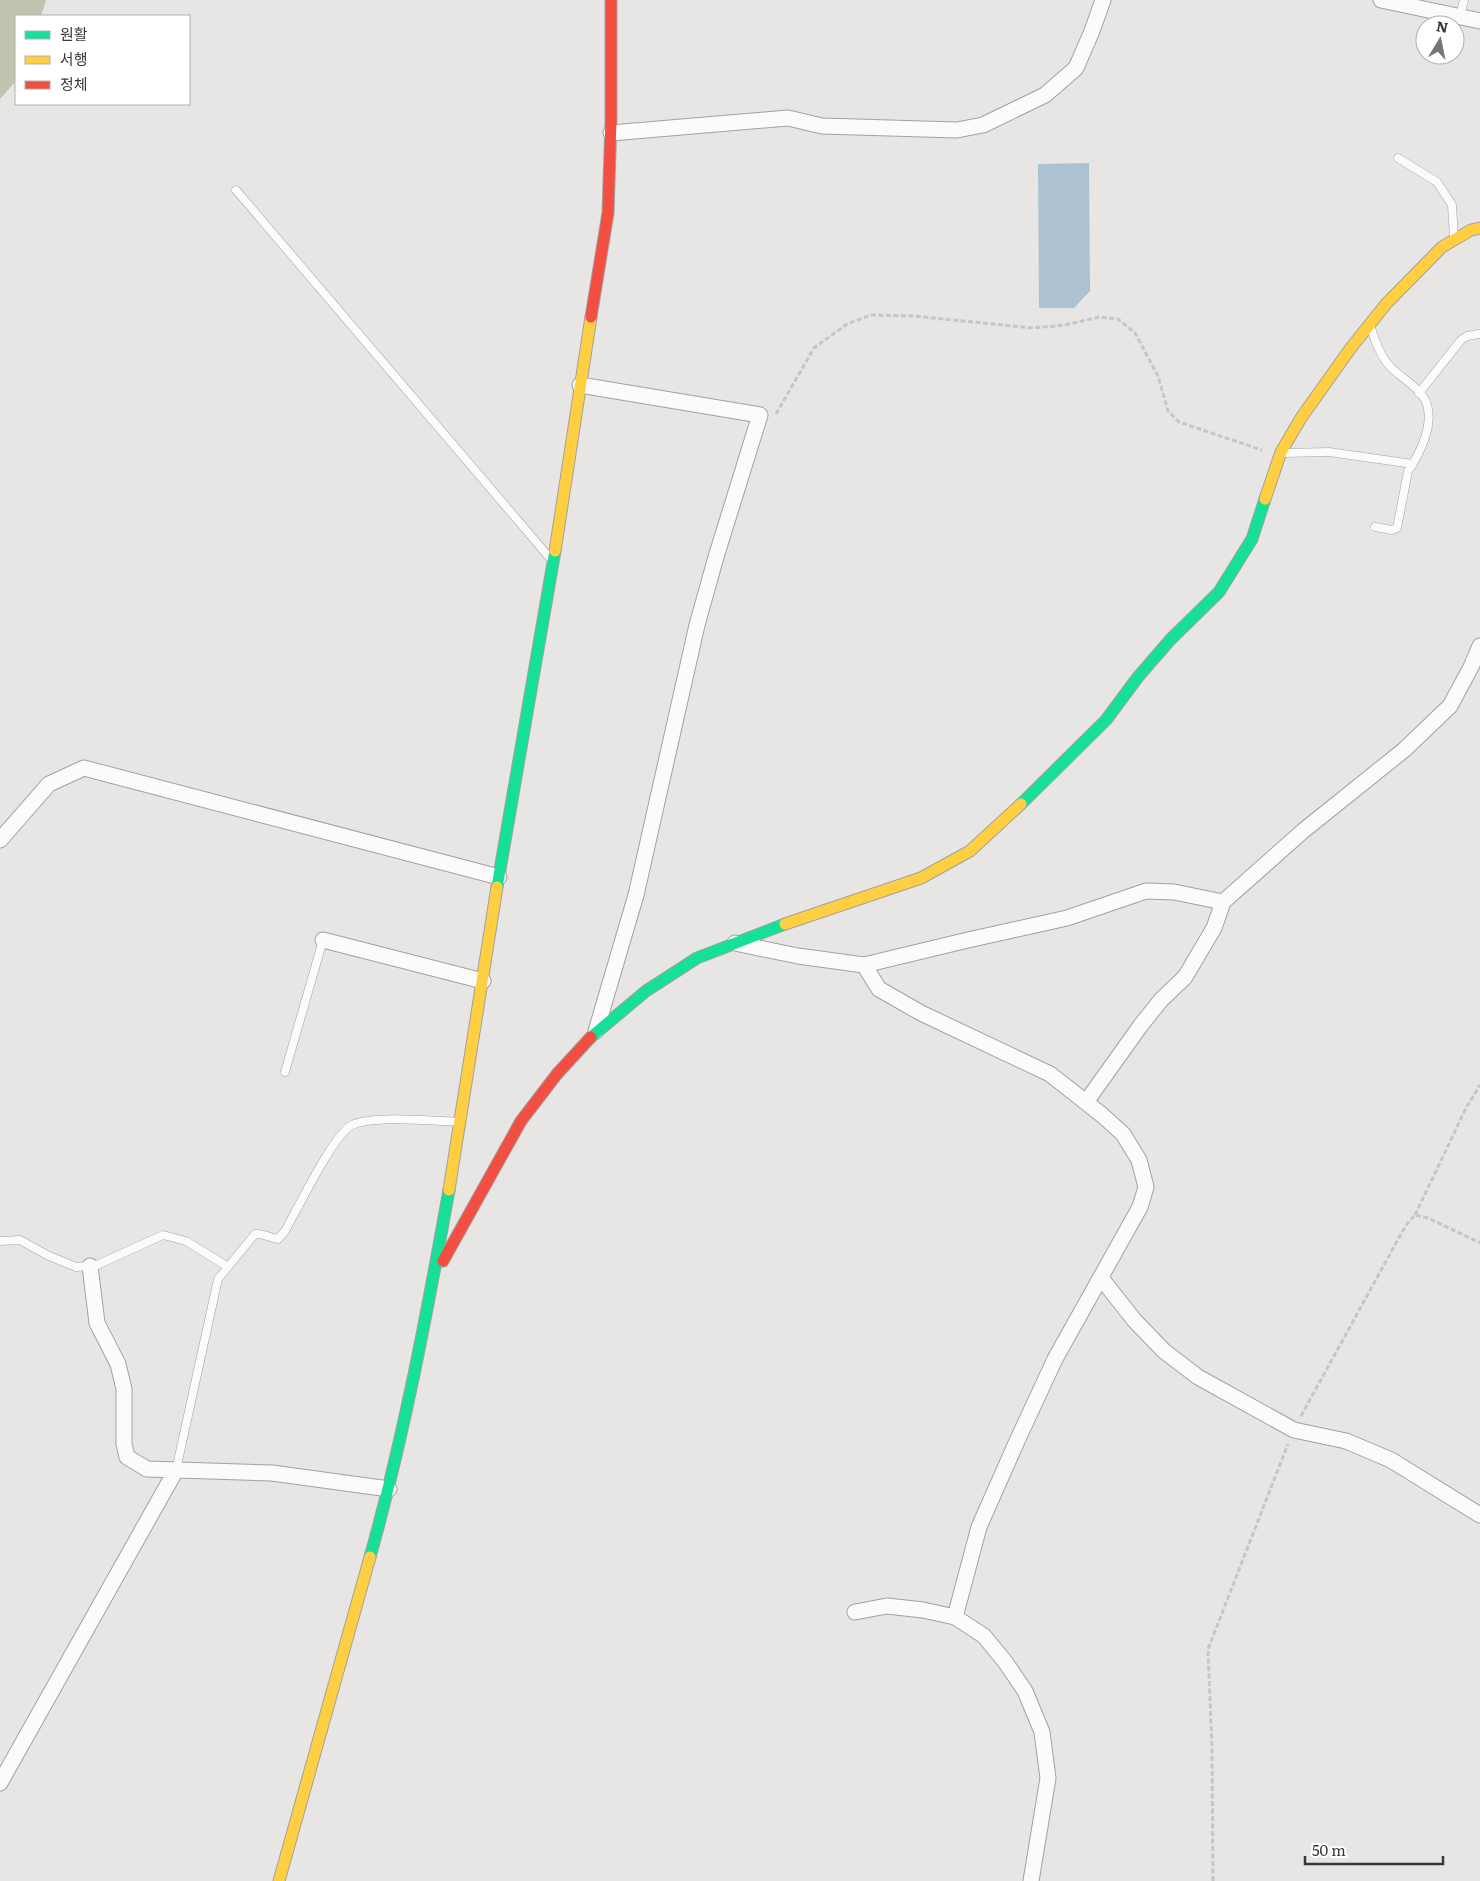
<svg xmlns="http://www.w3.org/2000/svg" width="1480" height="1881" font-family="Literata,'Noto Sans KR',serif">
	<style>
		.forest { fill: #c0c3b0 }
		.water { fill: #acc2d0 }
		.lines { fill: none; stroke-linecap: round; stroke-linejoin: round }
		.lane-casing { stroke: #a3a19f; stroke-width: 9 }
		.street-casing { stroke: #a3a19f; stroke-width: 17 }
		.fast-casing { stroke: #a3a19f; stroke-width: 13 }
		.slow-casing { stroke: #a3a19f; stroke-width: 13 }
		.jam-casing { stroke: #a3a19f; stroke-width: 13 }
		.path { stroke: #c7c6c5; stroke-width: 3; stroke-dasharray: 5 2.5; stroke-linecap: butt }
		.lane { stroke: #fcfbfb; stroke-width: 8 }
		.street { stroke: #fcfbfb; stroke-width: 15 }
		.fast { stroke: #16e098; stroke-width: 11 }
		.slow { stroke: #ffcf43; stroke-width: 11 }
		.jam { stroke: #f24e42; stroke-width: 11 }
	</style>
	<rect width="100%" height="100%" fill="#e8e6e4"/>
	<path class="forest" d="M0,0h46l-5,16h-25v65l-16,18z"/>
	<path class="water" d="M1089,163l1,128 -16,17h-35l-1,-144z"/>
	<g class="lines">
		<defs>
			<path id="lane" d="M1460,17l4,-17
				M1398,158l39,24 15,23 2,33
				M236,190l313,367
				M1371,328c4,13 8,25 16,35 10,13 29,21 37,35 13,22 -4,56 -16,73l-11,57 -5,2 -17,-3
				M1419,393l42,-53 6,-4 13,-2
				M1283,453l46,-1 84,12
				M285,1072l38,-132
				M0,1241l20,-1 29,16 27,11 21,-2 66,-30 23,6 42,26
				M176,1470l42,-191 37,-45c8,-1 15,4 23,5l7,-8c12,-21 49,-98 67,-106 22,-10 81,-4 107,-3"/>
			<path id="street" d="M1381,0l99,21
				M611,133l177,-15 34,8 135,4 26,-5 62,-30 31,-27 16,-37 11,-31
				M580,385l180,30 -44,142 -19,68 -61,270 -40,136
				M0,840l49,-56 35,-16 415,109
				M323,940l160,41
				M735,943l63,13 66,9 104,-25 99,-22 79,-27 28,1 49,10
				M864,965l15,24 42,24 129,61 52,41 21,19 16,26 7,27 -6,20 -85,152 -38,82 -38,86 -24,90
				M1086,1102l55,-77 20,-25 24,-23 29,-49 9,-26 80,-71 101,-81 46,-44 21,-39 9,-21
				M90,1266l7,57 21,41 6,25v55l3,13 20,12 125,4 117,16
				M1101,1278l34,43 29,30 34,26 96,53 52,11 45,19 89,55
				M855,1612l32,-6 36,4 32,7 29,19 22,27 19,28 17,41 6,46 -17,103
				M0,1783l176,-313"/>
			<path id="fast" d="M1021,804l85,-84 32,-43 32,-37 49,-48 33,-53 13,-40
				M497,887l58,-336
				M591,1037l55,-46 51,-33 88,-34
				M370,1557c34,-121 57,-244 79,-367"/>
			<path id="slow" d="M1265,499l16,-47 20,-34 49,-69 36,-45 56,-57 29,-17 9,-2
				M555,551l36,-234
				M785,924l136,-46 49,-27 51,-47
				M449,1190l48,-303
				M279,1881l91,-324"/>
			<path id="jam" d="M591,317l17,-104 3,-93v-120
				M443,1261l78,-140 36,-47 34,-37"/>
		</defs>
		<use href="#lane" class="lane-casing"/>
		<use href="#street" class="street-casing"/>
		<use href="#fast" class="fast-casing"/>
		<use href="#slow" class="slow-casing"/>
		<use href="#jam" class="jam-casing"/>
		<path class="path" d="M776,414l38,-66 33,-24 24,-9 43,1 119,12 32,-3 34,-8 19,2 17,14 23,43 10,35 11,11 83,28
			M1415,1215l51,-107 14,-23
			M1301,1416l100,-182 6,-10 8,-9 13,3 52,25
			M1213,1881l-1,-132 -4,-100 80,-205"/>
		<use href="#lane" class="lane"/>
		<use href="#street" class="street"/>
		<use href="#fast" class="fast"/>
		<use href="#slow" class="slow"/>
		<use href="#jam" class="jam"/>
	</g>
	<rect x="15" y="15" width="175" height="90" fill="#ffffff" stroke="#b0afaf"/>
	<rect x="25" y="31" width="25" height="8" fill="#16e098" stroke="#b0afaf"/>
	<text x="60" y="40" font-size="15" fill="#393836">원활</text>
	<rect x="25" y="56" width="25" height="8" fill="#ffcf43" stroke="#b0afaf"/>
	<text x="60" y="65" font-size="15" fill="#393836">서행</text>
	<rect x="25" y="81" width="25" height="8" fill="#f24e42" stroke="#b0afaf"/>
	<text x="60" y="90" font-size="15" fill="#393836">정체</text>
	<g transform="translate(1440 40) rotate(10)"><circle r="24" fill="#ffffff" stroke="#b0afaf"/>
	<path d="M0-4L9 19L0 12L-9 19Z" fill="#767573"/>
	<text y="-8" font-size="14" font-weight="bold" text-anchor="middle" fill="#393836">N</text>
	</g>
	<path d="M1305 1856v8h138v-8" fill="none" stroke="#393836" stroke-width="2.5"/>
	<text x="1312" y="1856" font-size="15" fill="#393836" stroke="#ffffff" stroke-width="4" paint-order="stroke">50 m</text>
</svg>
